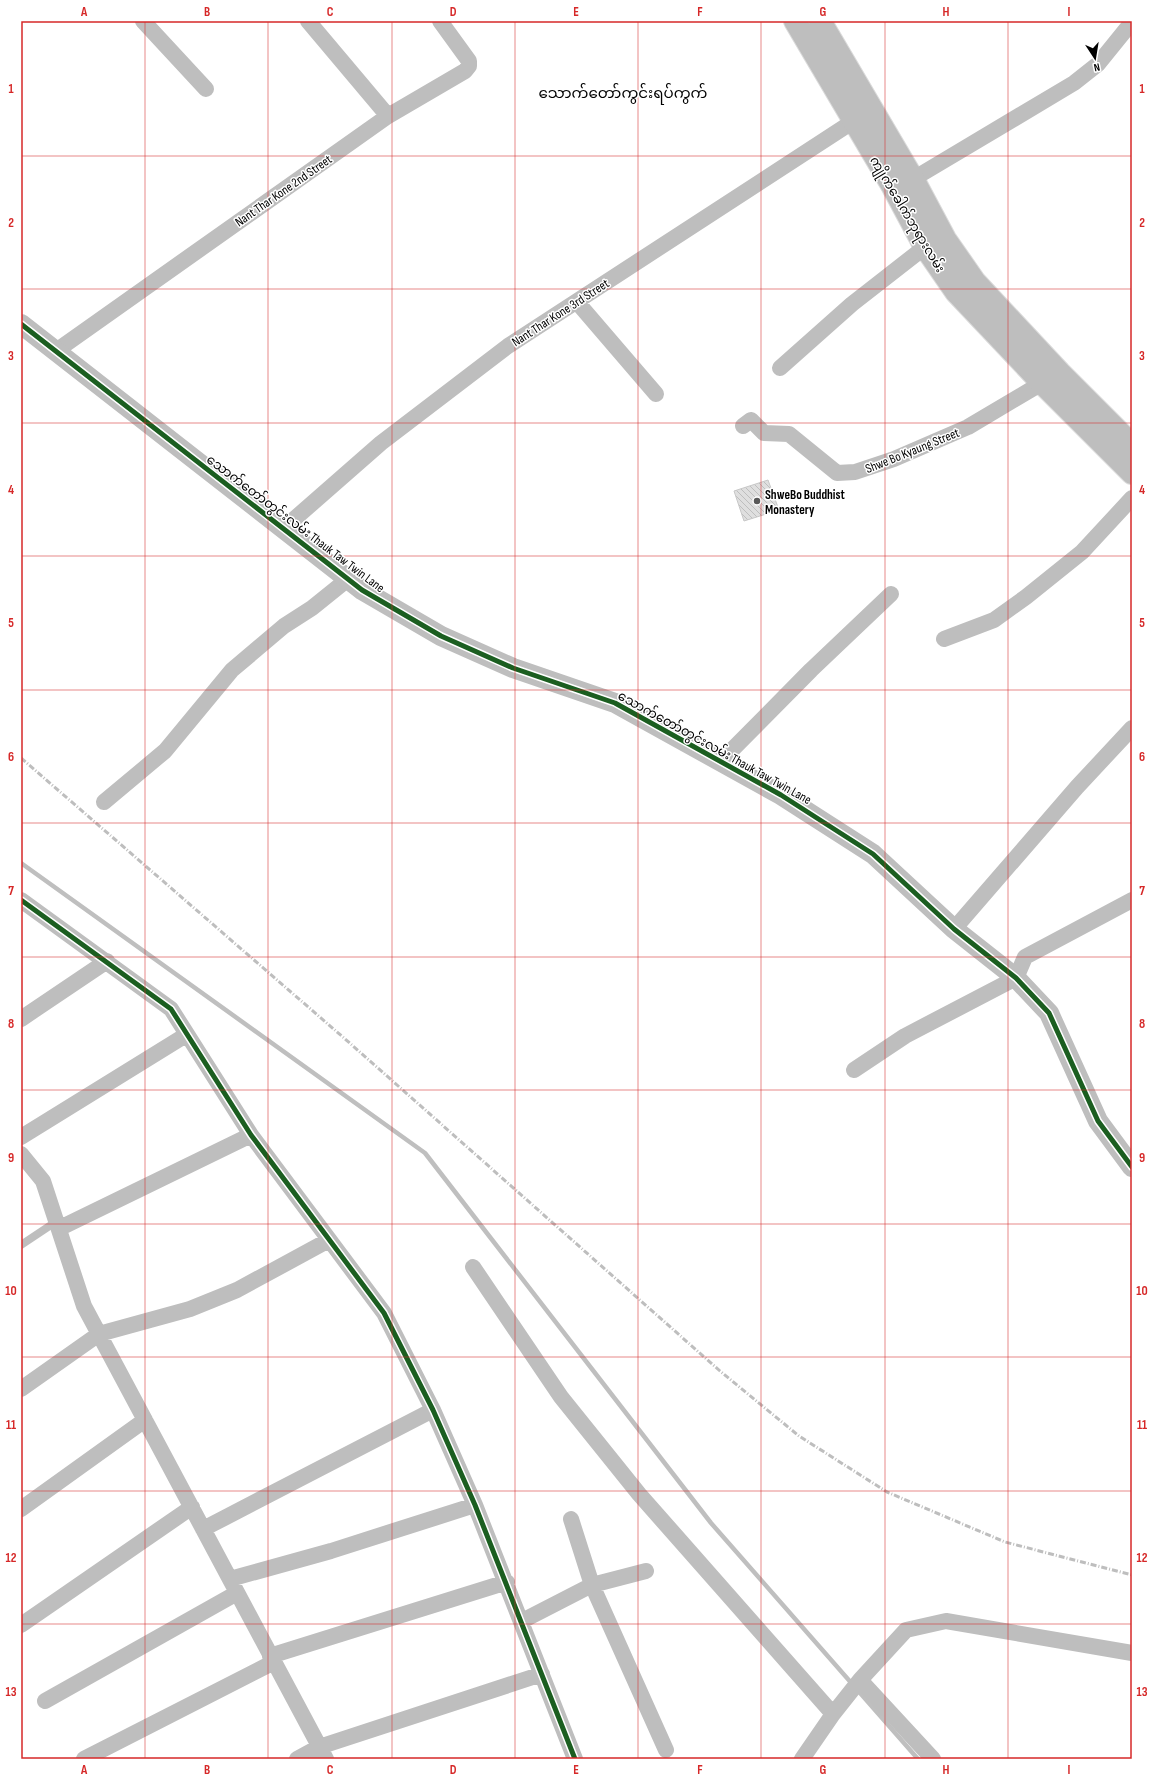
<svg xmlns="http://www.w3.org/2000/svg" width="1153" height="1780" font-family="'Sofia Sans Condensed','Noto Sans Myanmar',sans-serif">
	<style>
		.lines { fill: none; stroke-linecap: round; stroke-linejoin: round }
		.stream { stroke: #bfbfbf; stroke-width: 4.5 }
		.building { fill: url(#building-back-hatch); stroke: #c7c7c7 }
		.primary-casing { stroke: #dbdbdb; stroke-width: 24 }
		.service { stroke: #bebebe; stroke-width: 8 }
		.minor { stroke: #bebebe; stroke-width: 16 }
		.tertiary { stroke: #bebebe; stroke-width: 20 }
		.primary { stroke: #bebebe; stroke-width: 22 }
		.rail { stroke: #bebebe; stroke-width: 3; stroke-dasharray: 6 2 1 2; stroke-linecap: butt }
		.cycleway-casing { stroke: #fff; stroke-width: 8 }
		.cycleway { stroke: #1b5e20; stroke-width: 5 }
		.grid { fill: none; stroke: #d62828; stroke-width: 1; stroke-opacity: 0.55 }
		.poi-dot { fill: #595959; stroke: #fff; stroke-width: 1.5 }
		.labels { text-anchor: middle; stroke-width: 3; stroke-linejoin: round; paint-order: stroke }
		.street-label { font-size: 13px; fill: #000; stroke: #fff }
		.poi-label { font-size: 13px; font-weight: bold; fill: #000; stroke: #fff; text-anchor: start }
		.quarter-label { font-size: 15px; fill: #000; stroke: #fff }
		.neatline { fill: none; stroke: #d62828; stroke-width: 1.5 }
		.grid-label { font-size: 13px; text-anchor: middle; font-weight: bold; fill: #d62828 }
	</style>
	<defs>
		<pattern id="building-back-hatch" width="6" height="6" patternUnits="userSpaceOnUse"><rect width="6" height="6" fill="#dfdfdf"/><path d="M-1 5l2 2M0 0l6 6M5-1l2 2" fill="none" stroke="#bebebe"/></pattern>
	</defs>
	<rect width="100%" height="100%" fill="#fff"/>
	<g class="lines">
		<path class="stream" d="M21,863l404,290 286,370 207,236"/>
	</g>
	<path class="building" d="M768,480l11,30 -35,11 -10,-30z"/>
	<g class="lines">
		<defs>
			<path id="primary" d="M795,21l98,166 32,60 31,45 86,91 90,90
				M820,21l93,158 32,60 30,43 85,91 72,72"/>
		</defs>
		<use href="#primary" class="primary-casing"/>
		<path class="service" d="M21,1245l36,-24"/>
		<path class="minor" d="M143,21l63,68
			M308,21l80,95
			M913,179l161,-96 24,-19 34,-42
			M577,302l79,92
			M56,351l332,-235 77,-45 4,-5v-5l-29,-40
			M780,368l72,-64 73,-57
			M743,426l8,-6 13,13 25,1 48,39 18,-1 39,-13 74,-32 74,-44
			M284,528l97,-85 127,-97 355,-231
			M944,639l50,-19 32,-23 56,-45 50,-54
			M721,761l90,-91 80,-76
			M104,802l61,-51 67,-81 52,-44 28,-18 36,-29
			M21,900l150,109 80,126 133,178 49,97 42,95 100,254
			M954,929l123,-142 55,-59
			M21,1019l86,-58
			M854,1070l51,-34 111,-58 9,-21 107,-57
			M21,1137l165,-102
			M21,1154l22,27 41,125 242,453
			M60,1228l191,-93
			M473,1267l88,130 78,97 194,220
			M21,1389l78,-55 91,-25 47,-19 92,-50
			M21,1509l124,-89
			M203,1529l230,-119
			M646,1571l-54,14 74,165
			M230,1579l101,-28 144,-46
			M522,1621l70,-36 -21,-66
			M21,1625l171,-118
			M270,1656l237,-74
			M860,1680l73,79
			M45,1701l192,-108
			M84,1759l190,-97
			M297,1759l22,-12 223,-73
			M802,1759l31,-45 27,-34 46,-50 40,-9 186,32"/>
		<path class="tertiary" d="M21,324l341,266 79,46 72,32 102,35 166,92 92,59 81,75 62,49 33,35 49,108 34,46"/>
		<use href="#primary" class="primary"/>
		<path class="rail" d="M21,758l323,280 376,333 79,65 88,56 118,50 127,33"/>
		<defs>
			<path id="cycleway" d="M21,324l341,266 79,46 72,32 102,35 166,92 92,59 81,75 62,49 33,35 49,108 34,46
				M21,900l150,109 80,126 133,178 49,97 42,95 100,254"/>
		</defs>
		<use href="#cycleway" class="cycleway-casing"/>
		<use href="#cycleway" class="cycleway"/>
	</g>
	<path class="grid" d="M145,21v1738M268,21v1738M392,21v1738M515,21v1738M638,21v1738M761,21v1738M885,21v1738M1008,21v1738M21,156h1111M21,289h1111M21,423h1111M21,556h1111M21,690h1111M21,823h1111M21,957h1111M21,1090h1111M21,1224h1111M21,1357h1111M21,1491h1111M21,1624h1111"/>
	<circle class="poi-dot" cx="757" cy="501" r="4"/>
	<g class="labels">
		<g class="street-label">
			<text transform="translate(283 190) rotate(-35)" y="5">Nant Thar Kone 2nd Street</text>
			<text transform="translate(908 214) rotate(59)" y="5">ကျိုက်ခေါက်ဘုရားလမ်း</text>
			<text transform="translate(560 312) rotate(-33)" y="5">Nant Thar Kone 3rd Street</text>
			<text transform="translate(912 450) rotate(-22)" y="5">Shwe Bo Kyaung Street</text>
			<text transform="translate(296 523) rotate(37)" y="5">သောက်တော်တွင်းလမ်း Thauk Taw Twin Lane</text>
			<text transform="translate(715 747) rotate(29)" y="5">သောက်တော်တွင်းလမ်း Thauk Taw Twin Lane</text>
		</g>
		<g class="poi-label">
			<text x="765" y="499">ShweBo Buddhist<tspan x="765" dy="15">Monastery</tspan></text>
		</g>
		<g class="quarter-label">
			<text x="623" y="98">သောက်တော်ကွင်းရပ်ကွက်</text>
		</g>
	</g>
	<rect width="1153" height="1780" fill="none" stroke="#ffffff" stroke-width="44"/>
	<g transform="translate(1095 58) rotate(168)" stroke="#ffffff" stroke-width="3" paint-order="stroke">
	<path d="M0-3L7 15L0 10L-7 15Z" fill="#000000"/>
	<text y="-6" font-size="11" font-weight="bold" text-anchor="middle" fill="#000000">N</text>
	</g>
	<rect x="22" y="22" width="1109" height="1736" class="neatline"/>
	<g class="grid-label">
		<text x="84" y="16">A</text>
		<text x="207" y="16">B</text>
		<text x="330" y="16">C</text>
		<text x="453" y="16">D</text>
		<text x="576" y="16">E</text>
		<text x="700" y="16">F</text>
		<text x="823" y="16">G</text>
		<text x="946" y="16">H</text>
		<text x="1069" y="16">I</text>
		<text x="11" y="93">1</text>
		<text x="1142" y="93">1</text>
		<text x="11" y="227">2</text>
		<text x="1142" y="227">2</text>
		<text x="11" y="360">3</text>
		<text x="1142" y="360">3</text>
		<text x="11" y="494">4</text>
		<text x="1142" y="494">4</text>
		<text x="11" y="627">5</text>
		<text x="1142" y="627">5</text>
		<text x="11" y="761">6</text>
		<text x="1142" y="761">6</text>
		<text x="11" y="895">7</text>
		<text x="1142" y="895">7</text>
		<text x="11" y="1028">8</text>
		<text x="1142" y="1028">8</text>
		<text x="11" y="1162">9</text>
		<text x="1142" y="1162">9</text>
		<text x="11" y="1295">10</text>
		<text x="1142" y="1295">10</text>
		<text x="11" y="1429">11</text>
		<text x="1142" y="1429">11</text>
		<text x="11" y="1562">12</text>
		<text x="1142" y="1562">12</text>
		<text x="11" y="1696">13</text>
		<text x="1142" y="1696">13</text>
		<text x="84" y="1774">A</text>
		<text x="207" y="1774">B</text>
		<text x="330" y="1774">C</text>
		<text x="453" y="1774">D</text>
		<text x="576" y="1774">E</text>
		<text x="700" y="1774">F</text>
		<text x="823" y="1774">G</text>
		<text x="946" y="1774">H</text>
		<text x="1069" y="1774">I</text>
	</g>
</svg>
